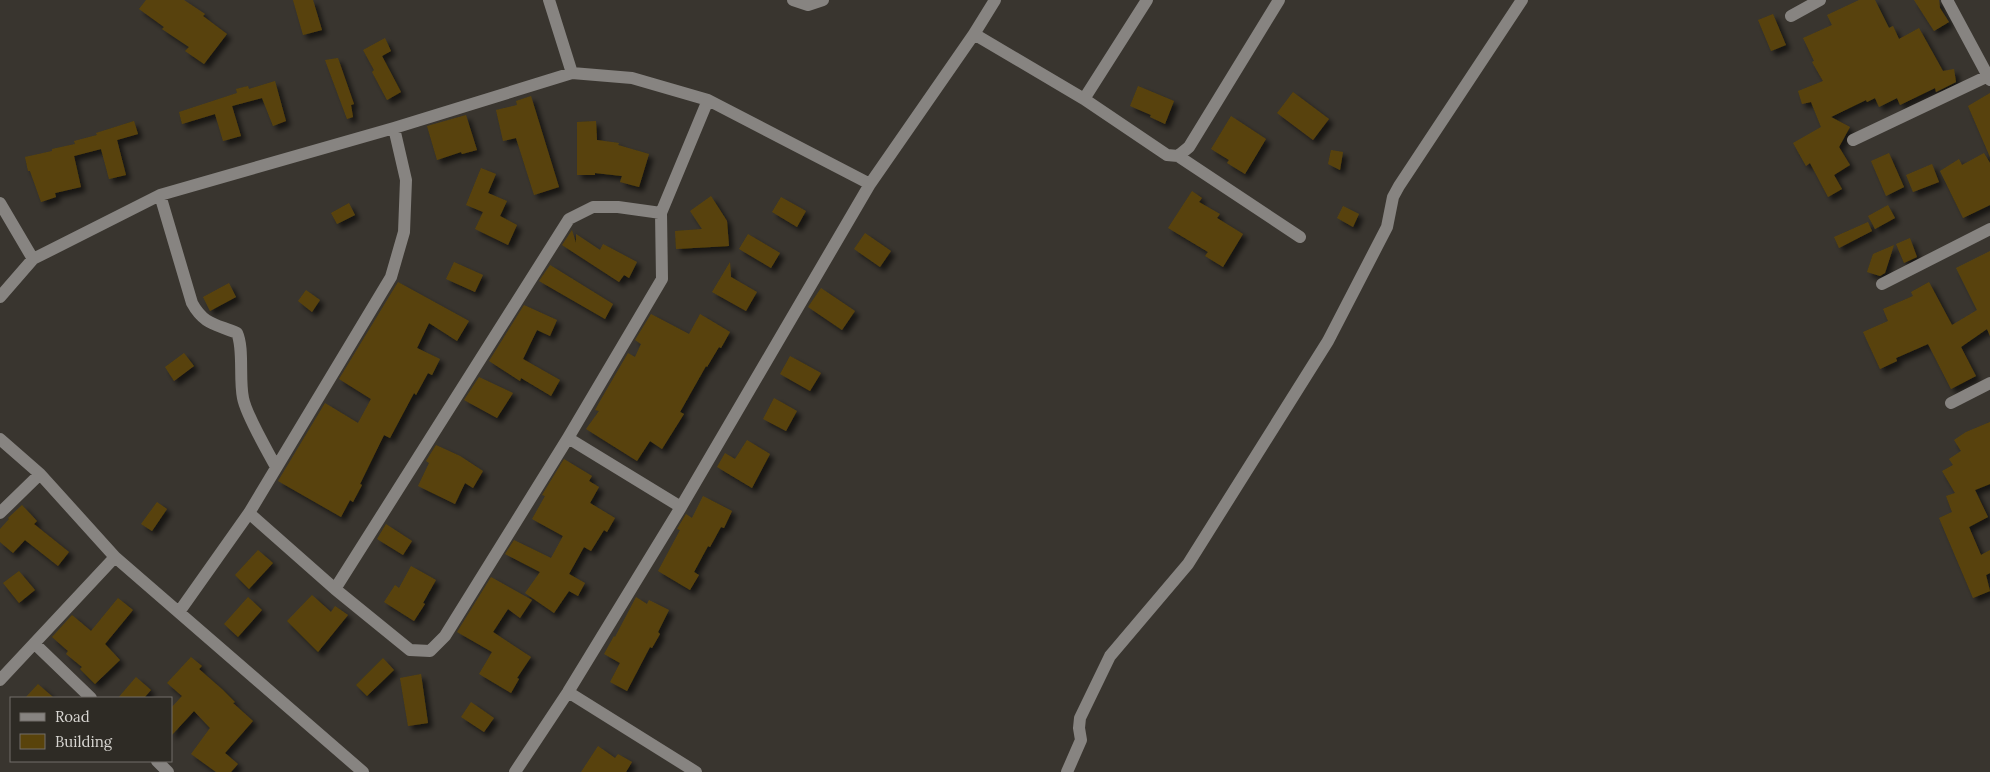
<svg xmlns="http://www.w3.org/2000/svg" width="1990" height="772" font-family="Lora,serif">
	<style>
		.building { fill: #59430b; filter: url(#shadow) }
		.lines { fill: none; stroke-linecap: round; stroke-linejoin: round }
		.minor { stroke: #878481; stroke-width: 12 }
	</style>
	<defs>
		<filter id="shadow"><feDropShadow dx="4.5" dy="4.5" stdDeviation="2.5" flood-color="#0009"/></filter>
	</defs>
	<rect width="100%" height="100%" fill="#39352f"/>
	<path class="building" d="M146,0h38l21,14 -2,2 24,18 -23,30 -19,-13 4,-4 -27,-18 2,-2 -25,-18z
		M293,0h20l9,30 -19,5z
		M1859,0h16l14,28 4,-2 6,13 20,-11 24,43 11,-2 2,13 -20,10 -1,-4 -35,17 -3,-7 -18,9 -4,-9 -8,4 -1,-2 -35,17 19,10 -11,20 11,18 -16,10 8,14 -14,8 -18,-34 -4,3 -13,-23 28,-16 -10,-25 -9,2 -4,-13 25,-10 -11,-19 2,-1 -11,-23 29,-13 -5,-10z
		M1914,0h25l1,8 9,14 -15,9z
		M1773,14l13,31 -15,6 -13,-31z
		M385,38l6,13 -9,5 19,36 -14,8 -15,-28 2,-2 -11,-20z
		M338,58l16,46 -3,1 2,12 -6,2 -22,-59z
		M275,81l11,40 -13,5 -11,-28 -30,8 9,30 -18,5 -8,-27 -33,10 -3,-12 58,-19 -1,-4 12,-3 1,3z
		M1138,86l36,15 -9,23 -15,-7 1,-2 -21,-9z
		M1293,92l36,27 -16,21 -36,-27z
		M1990,93v64l-22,-51z
		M531,96l28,91 -25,8 -18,-57 -13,3 -7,-31 21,-5 -1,-4z
		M466,115l11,35 -15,4 -1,-2 -24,8 -10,-34z
		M1231,116l35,23 -21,35 -18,-11 2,-3 -18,-11z
		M134,121l4,13 -21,6 9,35 -17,4 -8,-30 -27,7 7,31 -26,6 1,4 -15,5 -11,-31h-2l-3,-14 27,-6v-2l23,-5 -1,-3 23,-6 -1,-2z
		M596,121l1,19 22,3 -1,2 31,9 -10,33 -19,-5 2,-6 -27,-3v2h-18v-53z
		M1331,150l12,2 -3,18 -12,-6z
		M1889,153l15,34 -18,9 -15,-35z
		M1984,153l6,10v42l-27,13 -23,-47 19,-12 3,6z
		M1932,164l7,18 -26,10 -7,-17z
		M481,168l15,6 -8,19 19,8 -7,15 17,9 -9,20 -33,-16 8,-17 -17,-7z
		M1192,191l10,7 -3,4 21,12 -3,4 26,16 -20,33 -18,-11 3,-4 -40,-24z
		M711,196l16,25 2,25 -53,3 -1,-18 27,-2 -12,-18z
		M781,197l25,14 -9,16 -25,-15z
		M349,203l6,12 -18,9 -6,-11z
		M1888,205l7,13 -20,11 -7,-13z
		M1343,206l16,8 -6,13 -16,-9z
		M1868,222l4,9 -33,17 -5,-11z
		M572,230l4,13v-9l24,16 3,-6 34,18 -8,16 -5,-3 -5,7 -57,-37z
		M865,233l26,18 -11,16 -26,-18z
		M748,234l32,19 -9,15 -32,-19z
		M1910,238l7,19 -13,6 -8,-19z
		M1894,245l-9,28 -5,3 -13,-4 6,-18z
		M1990,251v85l-3,-7 -26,18 15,29 -25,13 -23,-45 -32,14 1,3 -17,8 -17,-37 25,-11 -5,-12 30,-13 -2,-4 18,-10 23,43 25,-15 -21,-42z
		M454,262l29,13 -8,17 -29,-13z
		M730,262l1,15 26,15 -11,19 -34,-19z
		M550,265l63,39 -8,15 -66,-38z
		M398,282l71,39 -12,20 -28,-18 -12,25 23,11 -8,16 -4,-2 -12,22 -2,-2 -24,45 -6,-3 -24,49 2,1 -9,17 -3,-2 -9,17 -63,-36 47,-78 33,20 13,-24 -32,-20z
		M229,283l7,14 -26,14 -7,-14z
		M821,288l34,23 -13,19 -34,-23z
		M306,290l14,10 -8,12 -14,-11z
		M524,305l33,15 -7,16 -13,-6 -14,29 37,21 -9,16 -30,-18 -1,3 -31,-20z
		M651,314l38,20 11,-20 30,18 -9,16 -2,-1 -12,20 -1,-1 -26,46 4,2 -22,35 -12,-8 -13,20 -51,-32 13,-18 -4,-1 5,-9 28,-48 7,4 6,-13 -6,-4z
		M184,353l10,13 -20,15 -9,-14z
		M790,356l31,17 -11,18 -30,-17z
		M479,377l34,16 -16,25 -33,-18z
		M774,398l23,13 -11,20 -23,-12z
		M1990,422v62l-15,6 13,27 -19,10 12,28 9,-5v23l-4,2 4,16 -17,7 -34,-80 13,-6 -6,-16 9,-3 -13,-22 11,-6 -4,-6 12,-8 -7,-11 12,-8z
		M747,440l23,14 -18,34 -35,-21 8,-14 10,6z
		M436,445l24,11 23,15 -10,17 -8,-5 -10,21 -37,-18 11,-23 -3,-2z
		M564,459l28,17 -3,5 10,6 -9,16 25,15 -8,14 -3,-2 -13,21 -7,-4 -15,27 16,9 -7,13 -9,-5 -15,22 -29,-20 15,-21 -35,-18 9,-14 37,18 12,-22 -31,-17 13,-23 -3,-1z
		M703,496l29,15 -8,17 -3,-1 -11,20 -2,-1 -14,26 5,3 -9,15 -32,-19 22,-41 -3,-1 9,-15 6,4z
		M157,502l10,7 -15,22 -11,-7z
		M22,505l15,16 -3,3 35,28 -11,14 -33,-26 -12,13 -13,-11v-13l9,-10 -1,-1z
		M386,524l26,17 -9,14 -26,-16z
		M258,550l15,13 -24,26 -14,-14z
		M411,566l25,14 -13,23 2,1 -11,17 -30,-19 11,-17 4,3z
		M19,571l16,19 -16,13 -16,-20z
		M491,577l41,23 -12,18 -12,-9 -15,23 38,25 -14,21 2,1 -8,14 -32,-19 13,-22 -35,-20z
		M312,595l19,17 4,-6 13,9 -30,37 -31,-31z
		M248,597l14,13 -24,27 -14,-13z
		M636,597l11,7 2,-4 20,10 -11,22 2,2 -8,14 -2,-1 -23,44 -17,-9 10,-19 -16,-9 10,-18 1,1z
		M118,598l15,12 -28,34 15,16 -25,24 -15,-15 2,-2 -16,-13 2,-3 -16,-14 20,-22 19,16z
		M191,657l11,9 -3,3 24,21 12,12 -2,1 20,18 -28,32 13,11 -7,8h-15l-25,-18 19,-26 -16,-17 -23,25v-28l11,-12 -15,-13z
		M383,658l11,12 -27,26 -11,-11z
		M421,674l7,49 -20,3 -8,-48z
		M136,677l15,13 -7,8h-26z
		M38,684l16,14h-29z
		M471,702l23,16 -10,14 -23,-15z
		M598,746l17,12 3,-4 14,8 -6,10h-45z"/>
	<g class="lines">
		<path class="minor" d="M549,0l23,73
			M793,0l15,5 15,-5
			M1947,0l43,80
			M1791,16l29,-16
			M974,34l110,65 83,56 11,1 11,-9 90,-147
			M1084,99l63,-99
			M1853,140l135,-64
			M1178,156l122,81
			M160,195l32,108c12,22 24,21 45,30 7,15 2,46 6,65 3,17 24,52 33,69
			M0,203l33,56
			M1882,284l108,-55
			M0,297l33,-38 127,-64 234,-67 178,-55 60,5 76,22 162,84
			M1951,403l39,-20
			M568,438l113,69
			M0,439l40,35 75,83 248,215
			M0,513l40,-39
			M249,513l86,76 75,61 20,1 15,-15 123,-198 94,-159 -1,-66 47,-113
			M335,589l234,-370 24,-12h25l43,6
			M179,612l70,-99 142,-236 13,-45 2,-52 -12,-52
			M35,644l56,54
			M0,680l115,-123
			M568,692l128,80
			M157,761l11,11
			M515,772l53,-80 113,-185 189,-323 104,-150 21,-34
			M1067,772l14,-32 -2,-12 1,-10 30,-62 78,-92 140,-223 59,-114 6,-30 6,-11 123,-186"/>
	</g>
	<rect x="10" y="697" width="162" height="65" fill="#2e2b25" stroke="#726f6a"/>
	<rect x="20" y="713" width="25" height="8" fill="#878481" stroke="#726f6a"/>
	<text x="55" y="722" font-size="15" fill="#d8d6d2">Road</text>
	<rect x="20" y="734" width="25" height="15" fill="#59430b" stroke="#726f6a"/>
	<text x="55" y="747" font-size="15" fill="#d8d6d2">Building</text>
</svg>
